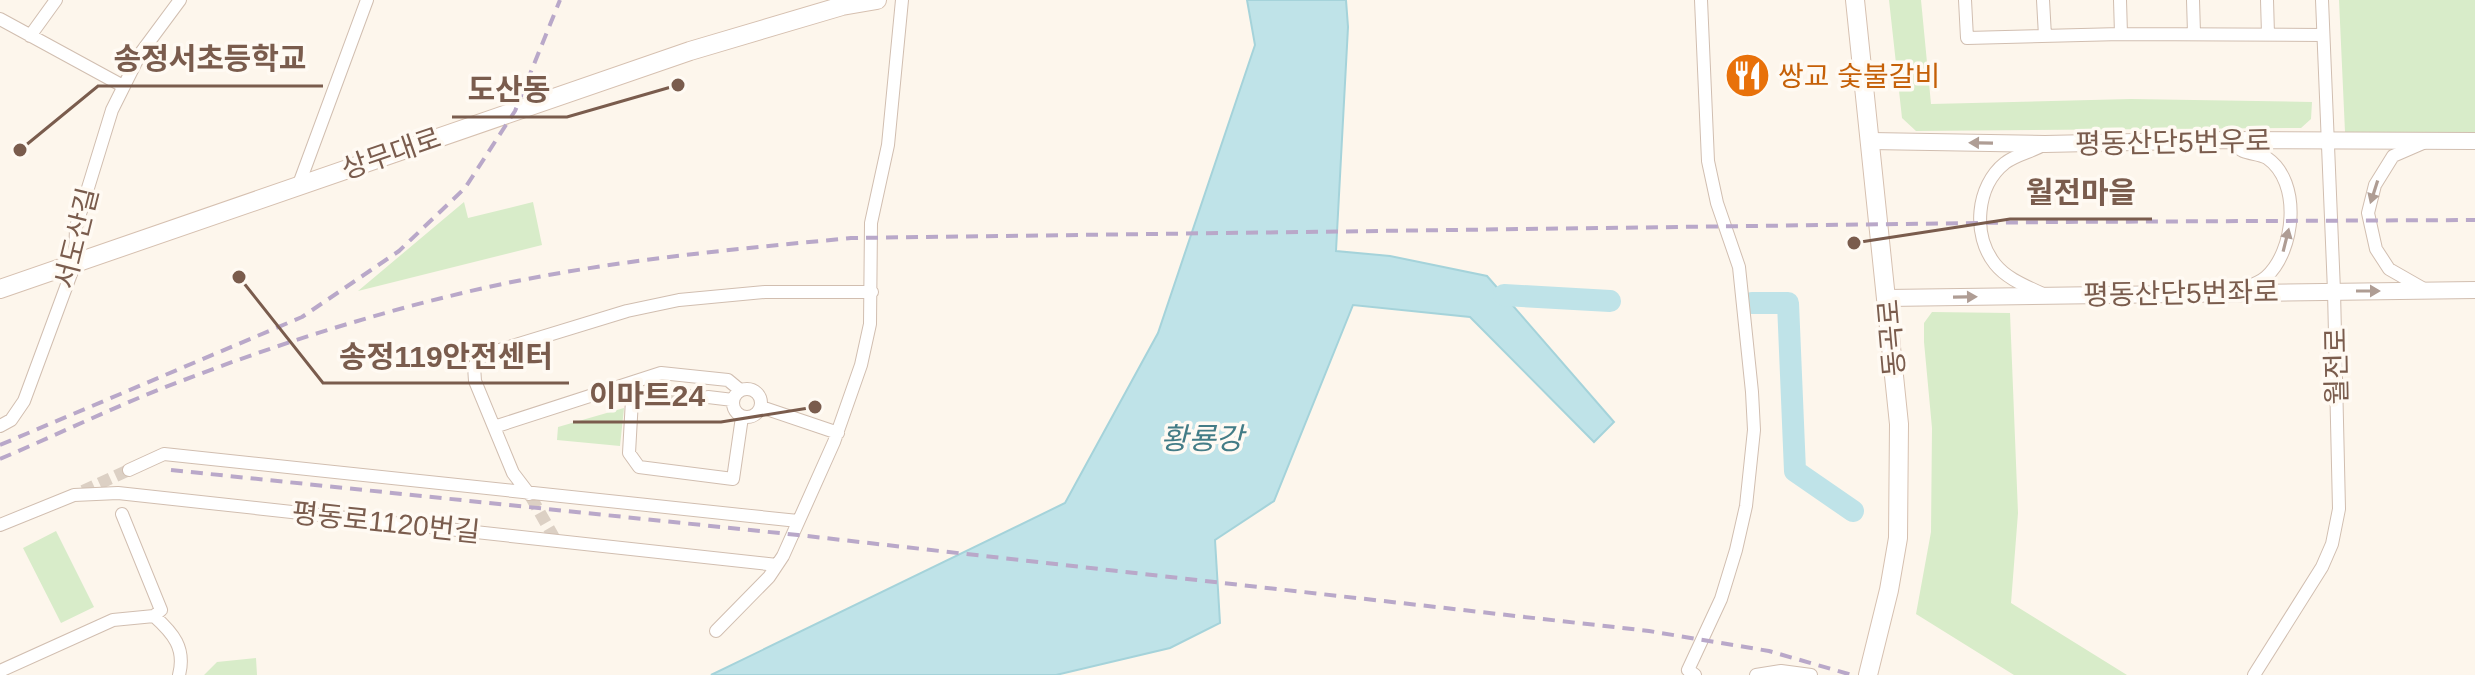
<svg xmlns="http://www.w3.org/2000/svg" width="2475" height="675" font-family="Arial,'Noto Sans KR',sans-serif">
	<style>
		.green { fill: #d8ecc9 }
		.water { fill: #bfe3e8; stroke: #a5d3da; stroke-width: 2 }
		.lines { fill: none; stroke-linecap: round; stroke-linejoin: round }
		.river { stroke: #bfe3e8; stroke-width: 22 }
		.minor-tunnel { stroke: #dcd0c4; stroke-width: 12; stroke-dasharray: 12 6; stroke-linecap: butt }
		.minor-casing { stroke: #d1beb0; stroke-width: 14 }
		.tertiary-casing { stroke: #d1beb0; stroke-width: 18 }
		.secondary-casing { stroke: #d6c0b0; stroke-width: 20 }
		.minor { stroke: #fff; stroke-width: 12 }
		.tertiary { stroke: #fff; stroke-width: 16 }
		.secondary { stroke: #fff; stroke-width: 18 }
		.rail { stroke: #b9a8c9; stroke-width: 4; stroke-dasharray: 12 8; stroke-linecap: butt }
		.oneway { fill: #af9d94 }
		.labels { text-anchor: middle; stroke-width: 7; stroke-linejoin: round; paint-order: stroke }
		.food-label { font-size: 28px; fill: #c56008; stroke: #fffaf3; text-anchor: start }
		.street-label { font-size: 28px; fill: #7a5c4d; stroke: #fffaf3 }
		.water-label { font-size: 30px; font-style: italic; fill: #437c86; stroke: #fffaf3 }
		.leader { fill: none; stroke: #7a5c4d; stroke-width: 3 }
		.callout-dot { fill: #7a5c4d; stroke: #fffaf3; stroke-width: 3 }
		.callout-label { font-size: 30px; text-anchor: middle; font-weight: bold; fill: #7a5c4d; stroke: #fffaf3; stroke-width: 7; stroke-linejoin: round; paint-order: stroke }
	</style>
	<rect width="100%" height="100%" fill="#fdf6ec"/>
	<path class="green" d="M1889,0h32l10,104 200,-5 181,3 -1,17 -10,9 -385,3 -14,-13z
		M2339,0h136v133l-130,-1z
		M464,202l4,16 65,-16 9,43 -184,46z
		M1932,312l78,1 8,200 -7,90 116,72h-113l-98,-61 15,-82 1,-104 -8,-86v-19z
		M624,408l-4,38 -63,-6 1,-13z
		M56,531l38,76 -33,16 -38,-75z
		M256,658l1,17h-53l13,-13z"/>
	<path class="water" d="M1247,0h99l2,27 -12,224 54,5 97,20 127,146 -20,20 -124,-125 -117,-12 -79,196 -59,39 5,83 -50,25 -114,27h-345l354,-172 93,-170 97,-288z"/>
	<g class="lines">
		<path class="river" d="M1504,295l106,6
			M1752,303h36l7,168 58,40"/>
		<path class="minor-tunnel" d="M664,392l44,5
			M83,491l46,-21
			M531,497l25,44"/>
		<defs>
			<path id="minor" d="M1965,0l2,38 154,-4 202,1
				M2043,0l2,36
				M2120,0l1,34
				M2193,0l1,33
				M2267,0l1,34
				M0,19l123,67
				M30,36l26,-36
				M2227,140c5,3 10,8 16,11 7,3 17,3 24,7 35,24 28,93 -1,119 -8,7 -20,10 -29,14
				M2423,143l-30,13 -18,29 -7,28 8,36 13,20 35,20
				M299,184l68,-184
				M2043,294c-17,-8 -36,-15 -48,-30 -23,-29 -19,-78 10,-101 12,-9 27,-11 40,-19
				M633,382l-4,71 10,14 94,12 9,-62
				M733 403a14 14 0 1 1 28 0a14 14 0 1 1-28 0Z
				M708,397l25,3
				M761,407l77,26
				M0,426l11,-6 13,-19 51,-138 1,-36 36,-117 28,-56 40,-54
				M494,427l167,-54 67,7 12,10
				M129,470l35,-16 634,67
				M529,494l-16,-21 -38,-92 -1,-15 9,-11 144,-44 52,-11 86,-8h107
				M122,514l39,96 -7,6
				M0,525l74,-30 44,-2 659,72
				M716,631l53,-54 14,-21 51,-114 27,-77 9,-41 1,-101 17,-78 14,-145
				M0,671l113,-51 41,-4c19,17 32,32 25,59
				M1695,675l-7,-5 33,-71 15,-49 10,-44 8,-76 -2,-38 -13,-125 -22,-64 -9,-42 -7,-161
				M1756,675l25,-4 30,4
				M2254,675l68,-108 10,-23 7,-35 -5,-218 -12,-291"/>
			<path id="tertiary" d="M1871,141l174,3 182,-4 248,1
				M1887,298l588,-8"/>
			<path id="secondary" d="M1855,0l44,424 -1,114 -9,52 -21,85
				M0,289l690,-238 152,-45 35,-6"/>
		</defs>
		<use href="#minor" class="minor-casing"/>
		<use href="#tertiary" class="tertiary-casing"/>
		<use href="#secondary" class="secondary-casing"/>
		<use href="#minor" class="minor"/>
		<use href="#tertiary" class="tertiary"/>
		<use href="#secondary" class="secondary"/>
		<path class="rail" d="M0,445l302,-128 97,-66 66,-63 50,-77 45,-111
			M0,459c61,-26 122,-56 184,-79 83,-32 179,-63 266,-84 132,-33 266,-45 401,-58l1200,-16 424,-2
			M171,470l627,65 851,96 120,20 83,24"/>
	</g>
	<defs><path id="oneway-solid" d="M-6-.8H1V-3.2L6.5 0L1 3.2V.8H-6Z" transform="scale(2)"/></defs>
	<g class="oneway">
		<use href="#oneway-solid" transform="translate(1981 143) rotate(-179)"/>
		<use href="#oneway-solid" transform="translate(2374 192) rotate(108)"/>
		<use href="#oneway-solid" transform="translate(2286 240) rotate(-76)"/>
		<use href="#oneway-solid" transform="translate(2368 291)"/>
		<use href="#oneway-solid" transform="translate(1965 297) rotate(-1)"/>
	</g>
	<defs>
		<symbol id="restaurant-disc" viewBox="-11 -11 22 22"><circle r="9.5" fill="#e8710a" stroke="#fffaf3"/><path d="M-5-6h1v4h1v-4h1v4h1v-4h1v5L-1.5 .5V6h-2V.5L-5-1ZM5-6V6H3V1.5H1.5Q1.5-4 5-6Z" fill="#fff"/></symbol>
	</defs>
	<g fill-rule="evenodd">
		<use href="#restaurant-disc" x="1722" y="50" width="51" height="51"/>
	</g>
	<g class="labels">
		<g class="food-label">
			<text x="1778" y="86">쌍교 숯불갈비</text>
		</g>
		<g class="street-label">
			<text transform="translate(2173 142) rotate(-1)" y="10">평동산단5번우로</text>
			<text transform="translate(391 153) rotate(-19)" y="10">상무대로</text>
			<text transform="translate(76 238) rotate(-76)" y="10">서도산길</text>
			<text transform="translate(2181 293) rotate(-1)" y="10">평동산단5번좌로</text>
			<text transform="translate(1891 338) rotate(-95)" y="10">동곡로</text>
			<text transform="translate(2336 366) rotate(-91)" y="10">월전로</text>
			<text transform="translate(386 522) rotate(6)" y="10">평동로1120번길</text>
		</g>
		<g class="water-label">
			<text x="1202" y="449">황룡강</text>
		</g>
	</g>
	<path class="leader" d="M20 150L98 86H323M678 85L567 117H452M1854 243L2010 219H2152M239 277L323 383H569M815 407L721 422H573"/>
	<g class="callout-dot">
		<circle cx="20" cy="150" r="8"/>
		<circle cx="678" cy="85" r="8"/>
		<circle cx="1854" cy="243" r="8"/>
		<circle cx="239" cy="277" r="8"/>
		<circle cx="815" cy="407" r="8"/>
	</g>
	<g class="callout-label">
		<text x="210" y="69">송정서초등학교</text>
		<text x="509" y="100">도산동</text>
		<text x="2081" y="203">월전마을</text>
		<text x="446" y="367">송정119안전센터</text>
		<text x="647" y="406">이마트24</text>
	</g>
</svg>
